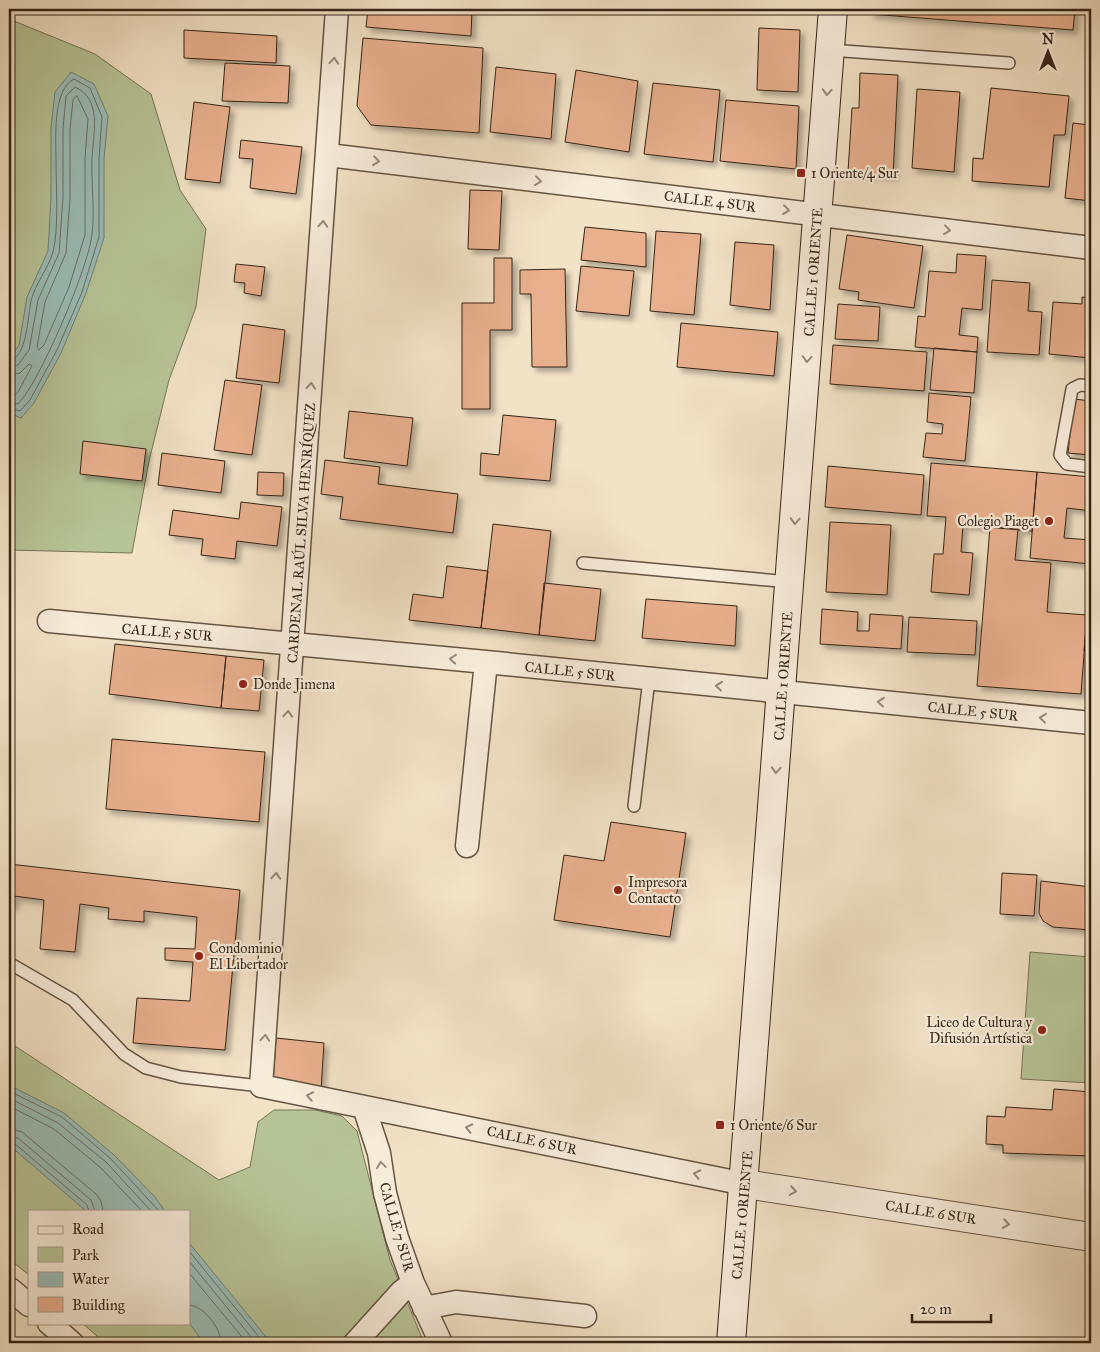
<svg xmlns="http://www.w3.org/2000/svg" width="1100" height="1352" font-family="'IM FELL Great Primer',serif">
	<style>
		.green { fill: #b7c497; stroke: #767456 }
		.water { fill: #9bbdb8; stroke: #728077 }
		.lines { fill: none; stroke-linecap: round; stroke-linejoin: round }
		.shore { stroke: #687066; stroke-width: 1 }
		.building { fill: #e9b08e; stroke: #352415; filter: url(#shadow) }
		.service-casing { stroke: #645441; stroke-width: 14 }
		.minor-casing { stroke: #645441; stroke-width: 25 }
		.tertiary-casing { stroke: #645441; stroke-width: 30 }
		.secondary-casing { stroke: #352415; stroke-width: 30 }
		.service { stroke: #f7ecda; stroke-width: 11 }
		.minor { stroke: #f7ecda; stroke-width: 22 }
		.tertiary { stroke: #f7ecda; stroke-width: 28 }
		.secondary { stroke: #f7ecda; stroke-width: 28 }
		.oneway { stroke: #968878 }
		.poi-dot { fill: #8f2418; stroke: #f7ecda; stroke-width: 2 }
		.labels { text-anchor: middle; stroke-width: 4.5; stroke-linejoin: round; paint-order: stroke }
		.poi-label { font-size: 14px; fill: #352415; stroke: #f7ecda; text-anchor: start }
		.street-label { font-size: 14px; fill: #352415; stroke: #f7ecda }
	</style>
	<defs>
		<filter id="shadow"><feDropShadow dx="4.5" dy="4.5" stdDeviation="2.5" flood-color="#0004"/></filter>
	</defs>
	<rect width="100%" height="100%" fill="#f2e2c6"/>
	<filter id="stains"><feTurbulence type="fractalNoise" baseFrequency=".004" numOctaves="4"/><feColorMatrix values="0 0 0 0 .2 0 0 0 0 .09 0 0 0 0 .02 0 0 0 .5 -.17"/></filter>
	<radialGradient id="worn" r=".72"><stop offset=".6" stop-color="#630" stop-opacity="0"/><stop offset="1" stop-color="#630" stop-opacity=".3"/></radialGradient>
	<path class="green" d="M9,19l86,35 56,40 29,96 26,39 -10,78 -27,73 -20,81 -17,92 -123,-3z
		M1030,952l61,5v126l-70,-4z
		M9,1042l210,138 31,-13 8,-45 16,-12h41l27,6 15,15 33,129 34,83h-319l-23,-20h107v-112h-160v64l-20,-16z"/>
	<path class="water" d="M71,72l23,12 14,32 -4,43v79l-18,55 -25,60 -27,50 -13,15 -12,-5v-54l10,-14 8,-48 21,-46 3,-54v-69l4,-36z
		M9,1085l55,28 49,41 41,42 11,15h-79l-77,-66z
		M189,1243l1,1 81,99h-67l-15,-20z"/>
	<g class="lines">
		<path class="shore" d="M77,96l11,23 -3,39v77l-16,52 -25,58 -5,5 -2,-3 8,-45 21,-49 4,-55v-69l3,-29z
			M9,361c18,-2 19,-46 22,-60 4,-17 17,-32 22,-49 6,-23 3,-67 3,-91 0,-21 -4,-71 18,-82l16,9 12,29 -3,42v78l-17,55 -25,58 -27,50 -10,11 -11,-3
			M9,368l9,-3 11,-15 9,-50 21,-47 4,-56v-68l3,-33 9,-9c28,13 18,47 17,71 -1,26 3,51 0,76 -3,32 -52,148 -74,170l-9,-2
			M9,375l11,-2 9,-9 3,2 -14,26 -3,3h-6
			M9,1091l53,26 48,41 49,53
			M9,1098l49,25 48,39 45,49
			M9,1106l45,23 47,39 41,43
			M9,1128l13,4 74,62 5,7 2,10
			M9,1136l9,2 73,62 4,11
			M9,1142l5,1 73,62 2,6
			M189,1251l75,92
			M189,1261l67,82
			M189,1273l58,70
			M189,1305c15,1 32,23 32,38"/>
	</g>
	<path class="building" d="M368,9h104l-1,27 -105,-9z
		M870,9h205l-2,21 -203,-16z
		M759,28l41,2 -2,62 -41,-2z
		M184,30l93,6 -1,27 -92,-5z
		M363,38l120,10 -4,85 -108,-8 -14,-19z
		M225,63l65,3 -2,37 -66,-2z
		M496,67l60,7 -5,65 -61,-7z
		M576,70l62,11 -9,71 -64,-10z
		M860,73l38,2 -5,101 -45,-4 4,-64h7z
		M653,83l67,7 -7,72 -69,-8z
		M991,88l78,8 -4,39h-11l-5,52 -77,-6 1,-23 10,1z
		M917,89l43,3 -6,80 -42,-4z
		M726,100l73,6 -3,63 -76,-8z
		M194,102l36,5 -10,76 -35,-4z
		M1090,118l1,83 -26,-3 8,-75 16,2z
		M241,140l61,7 -6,47 -46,-6 3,-29 -14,-1z
		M470,190l32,1 -3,59 -31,-1z
		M585,227l61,6v34l-65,-7z
		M656,231l45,3 -7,81 -44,-4z
		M847,235l76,11 -9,62 -56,-8 1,-8 -20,-3z
		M735,242l39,3 -4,65 -40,-5z
		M957,254l29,2 -4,54 -20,-2 -3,27 19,2 -1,15 -62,-5 3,-31 7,1 4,-46 27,2z
		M494,258h18v72h-22v79h-28v-106h32z
		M236,264l29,3 -4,29 -17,-3 1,-10 -11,-1z
		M581,266l53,5 -5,45 -53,-5z
		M565,269l2,98h-35l-1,-73h-11v-24z
		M992,280l38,3 -2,28 14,1 -3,43 -52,-3z
		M1082,297l9,1v60l-42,-4 4,-52 29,2z
		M838,304l42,3 -2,34 -43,-2z
		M681,323l97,9 -4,44 -97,-9z
		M243,324l42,6 -6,53 -43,-5z
		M833,345l94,7 -3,39 -94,-7z
		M934,348l43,4 -3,41 -44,-3z
		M225,380l37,5 -10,70 -38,-5z
		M929,393l42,4 -6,64 -42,-4 3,-24 16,1 1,-10 -16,-2z
		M1074,399l17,2v54l-23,-2z
		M349,411l64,7 -6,48 -63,-8z
		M503,415l53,5 -6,61 -70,-6 1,-22 18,2z
		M83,441l63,8 -4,32 -62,-7z
		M162,453l63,8 -4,32 -63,-8z
		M325,460l55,7 -2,17 80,10 -5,39 -113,-14 3,-22 -22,-3z
		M931,463l106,9 -5,59 -69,-6 -2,27 12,1 -4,42 -38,-3 3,-38h9l3,-37 -19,-1z
		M828,466l96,9 -3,40 -96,-8z
		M258,472l26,1 -1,23 -26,-1z
		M1037,472l54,5v34l-24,-3 -3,30 27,2v24l-61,-6z
		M241,502l41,5 -5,39 -40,-5 -2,18 -34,-4 2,-16 -34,-4 4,-25 66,9z
		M830,522l61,3 -4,70 -61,-3z
		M493,524l58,7 -12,104 -58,-7z
		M990,527l28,2 -3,31 36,3 -4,49 40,3 -6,79 -104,-8z
		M447,566l41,5 -7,57 -72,-8 4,-26 30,4z
		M544,583l57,6 -6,52 -56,-6z
		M646,599l91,7 -2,40 -93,-8z
		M822,609l36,3 -1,19h12l1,-17 33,2 -2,33 -81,-5z
		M909,617l68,4 -2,34 -68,-3z
		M1086,626h5v26l-7,-1z
		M115,644l111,12 -5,52 -112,-14z
		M226,656l38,4 -5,51 -38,-3z
		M112,739l153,13 -6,70 -153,-13z
		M611,822l75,11 -16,104 -116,-17 10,-65 40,6z
		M9,864l231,26 -15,160 -92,-7 4,-45 53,3 3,-39 -28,-2v-12l30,1 2,-32 -53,-6v11l-36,-3 1,-11 -29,-4 -5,48 -35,-3 4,-49 -30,-4 -1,10 -4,-1z
		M1002,873l35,2 -3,41 -34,-2z
		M1041,881l50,6v43l-38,-3 -10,-6 -4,-8z
		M276,1038l48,5 -3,47 -48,-8z
		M1054,1089l37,3v64l-88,-3v-8l-17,-1 1,-28 18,1 1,-10 46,3z"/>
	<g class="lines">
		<defs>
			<path id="service" d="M830,50l179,13
				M1091,386l-11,-1 -8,4 -12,66 7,9 24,3
				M583,563l207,19
				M634,806l15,-127
				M9,963l64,37 51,54 22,14 35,9 80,9"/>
			<path id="minor" d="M337,9l-76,1077 484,98
				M328,155l763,93
				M49,621l437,41 605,61
				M467,846l19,-184
				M364,1107l15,46 6,40 12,45 16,45 28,60
				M10,1289l19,16
				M424,1308l32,-6 129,14
				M49,1323l23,20
				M355,1343l46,-51 12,-9"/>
			<path id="tertiary" d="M745,1184l346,53"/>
			<path id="secondary" d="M731,1343l102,-1334"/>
		</defs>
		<use href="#service" class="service-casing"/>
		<use href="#minor" class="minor-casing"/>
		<use href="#tertiary" class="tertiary-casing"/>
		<use href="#secondary" class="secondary-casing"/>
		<use href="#service" class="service"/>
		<use href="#minor" class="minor"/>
		<use href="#tertiary" class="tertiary"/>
		<use href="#secondary" class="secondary"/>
	</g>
	<defs><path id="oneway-chevron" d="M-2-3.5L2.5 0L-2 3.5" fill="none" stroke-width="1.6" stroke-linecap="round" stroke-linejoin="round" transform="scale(1.25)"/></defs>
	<g class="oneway">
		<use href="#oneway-chevron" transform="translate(334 61) rotate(-86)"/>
		<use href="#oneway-chevron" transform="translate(827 92) rotate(94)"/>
		<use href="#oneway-chevron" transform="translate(376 161) rotate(7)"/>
		<use href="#oneway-chevron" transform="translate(538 181) rotate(7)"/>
		<use href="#oneway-chevron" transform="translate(786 210) rotate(7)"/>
		<use href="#oneway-chevron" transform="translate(323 224) rotate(-86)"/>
		<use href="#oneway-chevron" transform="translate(947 230) rotate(7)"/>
		<use href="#oneway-chevron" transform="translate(807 359) rotate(94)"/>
		<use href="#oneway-chevron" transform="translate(311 386) rotate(-86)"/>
		<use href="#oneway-chevron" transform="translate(795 521) rotate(94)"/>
		<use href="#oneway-chevron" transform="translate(453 659) rotate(-175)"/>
		<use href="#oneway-chevron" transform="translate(719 686) rotate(-174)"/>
		<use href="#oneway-chevron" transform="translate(881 702) rotate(-174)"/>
		<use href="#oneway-chevron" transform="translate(288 714) rotate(-86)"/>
		<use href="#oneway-chevron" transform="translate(1043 718) rotate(-174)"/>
		<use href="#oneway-chevron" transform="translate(776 770) rotate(94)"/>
		<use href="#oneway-chevron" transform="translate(276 876) rotate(-86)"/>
		<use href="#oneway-chevron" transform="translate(265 1038) rotate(-86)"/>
		<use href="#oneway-chevron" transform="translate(310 1096) rotate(-169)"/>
		<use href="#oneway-chevron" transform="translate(469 1128) rotate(-168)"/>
		<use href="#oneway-chevron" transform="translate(381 1165) rotate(-98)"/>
		<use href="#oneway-chevron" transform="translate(697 1174) rotate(-168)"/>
		<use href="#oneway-chevron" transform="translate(793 1191) rotate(9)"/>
		<use href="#oneway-chevron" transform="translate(1006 1224) rotate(9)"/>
	</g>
	<g class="poi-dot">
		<rect x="796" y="168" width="10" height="10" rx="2.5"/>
		<circle cx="1049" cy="521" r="5"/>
		<circle cx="243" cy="684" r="5"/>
		<circle cx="618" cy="890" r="5"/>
		<circle cx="199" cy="956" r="5"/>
		<circle cx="1042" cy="1030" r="5"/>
		<rect x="715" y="1120" width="10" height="10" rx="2.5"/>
	</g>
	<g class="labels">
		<g class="poi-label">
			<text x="811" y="178">1 Oriente/4 Sur</text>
			<text x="1039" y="526" text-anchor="end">Colegio Piaget</text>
			<text x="253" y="689">Donde Jimena</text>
			<text x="628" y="887">Impresora<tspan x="628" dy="16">Contacto</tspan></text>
			<text x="209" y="953">Condominio<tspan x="209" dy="16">El Libertador</tspan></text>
			<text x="1032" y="1027" text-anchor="end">Liceo de Cultura y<tspan x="1032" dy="16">Difusión Artística</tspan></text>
			<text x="730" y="1130">1 Oriente/6 Sur</text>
		</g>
		<g class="street-label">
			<text transform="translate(710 201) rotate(7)" y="5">CALLE 4 SUR</text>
			<text transform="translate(813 272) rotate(-86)" y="5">CALLE 1 ORIENTE</text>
			<text transform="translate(301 533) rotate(-86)" y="5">CARDENAL RAÚL SILVA HENRÍQUEZ</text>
			<text transform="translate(167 632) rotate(5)" y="5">CALLE 5 SUR</text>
			<text transform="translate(570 671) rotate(6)" y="5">CALLE 5 SUR</text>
			<text transform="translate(783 676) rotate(-86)" y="5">CALLE 1 ORIENTE</text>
			<text transform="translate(973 711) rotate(6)" y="5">CALLE 5 SUR</text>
			<text transform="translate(532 1140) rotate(12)" y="5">CALLE 6 SUR</text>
			<text transform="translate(931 1212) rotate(9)" y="5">CALLE 6 SUR</text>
			<text transform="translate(742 1215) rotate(-85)" y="5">CALLE 1 ORIENTE</text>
			<text transform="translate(397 1227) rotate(74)" y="5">CALLE 7 SUR</text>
		</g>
	</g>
	<rect width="1100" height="1352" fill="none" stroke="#f2e2c6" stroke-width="30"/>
	<rect x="10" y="10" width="1080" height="1332" fill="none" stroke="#352415" stroke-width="2.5"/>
	<rect x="15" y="15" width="1070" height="1322" fill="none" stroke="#352415"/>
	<rect x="28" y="1210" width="162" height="115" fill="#f7ecda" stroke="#a99c8b"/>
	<rect x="38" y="1226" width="25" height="8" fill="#f7ecda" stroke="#a99c8b"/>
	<text x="72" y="1234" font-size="15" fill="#352415">Road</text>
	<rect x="38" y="1247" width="25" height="15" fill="#b7c497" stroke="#a99c8b"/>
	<text x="72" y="1260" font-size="15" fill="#352415">Park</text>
	<rect x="38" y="1272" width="25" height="15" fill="#9bbdb8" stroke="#a99c8b"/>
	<text x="72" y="1284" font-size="15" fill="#352415">Water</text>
	<rect x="38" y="1297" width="25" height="15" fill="#e9b08e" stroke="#a99c8b"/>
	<text x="72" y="1310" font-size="15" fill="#352415">Building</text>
	<g transform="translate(1048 52)" stroke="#f7ecda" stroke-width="4" paint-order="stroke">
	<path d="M0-4L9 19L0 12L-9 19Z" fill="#352415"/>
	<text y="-8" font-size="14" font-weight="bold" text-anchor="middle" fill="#352415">N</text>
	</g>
	<path d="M912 1314v8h79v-8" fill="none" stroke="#352415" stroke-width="2.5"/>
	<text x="920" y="1314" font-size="15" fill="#352415" stroke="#f7ecda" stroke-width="4" paint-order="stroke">20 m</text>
	<rect width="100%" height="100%" filter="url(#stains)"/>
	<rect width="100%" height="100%" fill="url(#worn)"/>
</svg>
